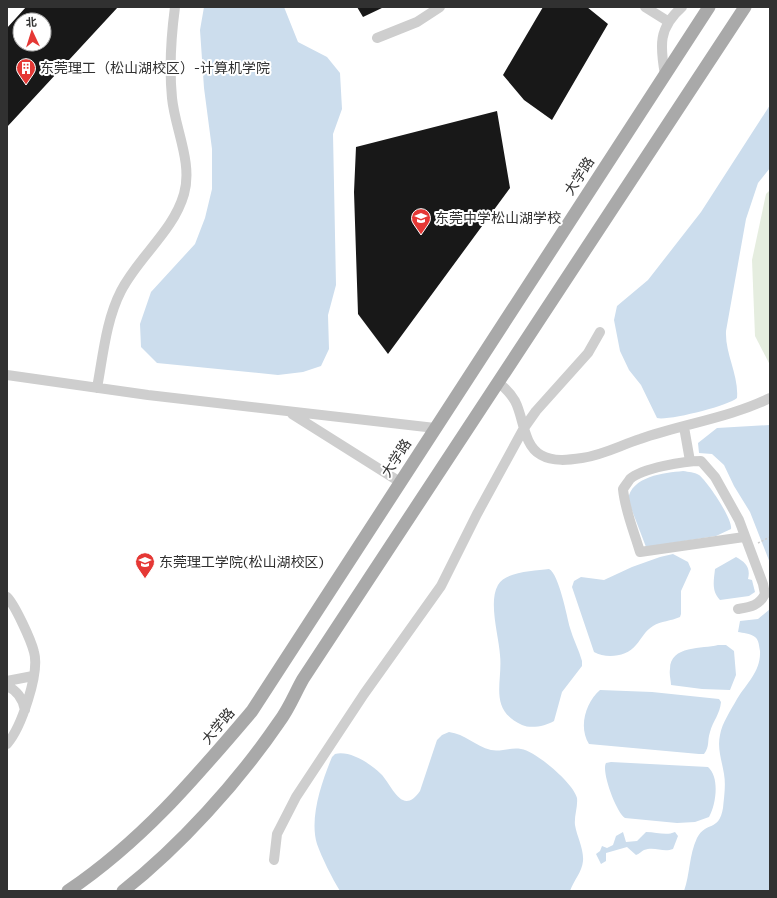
<svg xmlns="http://www.w3.org/2000/svg" width="777" height="898" font-family="Commissioner,'Noto Sans SC',sans-serif">
	<style>
		.green { fill: #e5eddf }
		.water { fill: #ccdded }
		.building { fill: #181818; fill-rule: evenodd }
		.lines { fill: none; stroke-linecap: round; stroke-linejoin: round }
		.path { stroke: #cecece; stroke-width: 1.5; stroke-dasharray: 2 2; stroke-linecap: butt }
		.minor { stroke: #cecece; stroke-width: 10 }
		.major { stroke: #a9a9a9; stroke-width: 13 }
		.labels { text-anchor: middle; stroke-width: 4; stroke-linejoin: round; paint-order: stroke }
		.poi-label { font-size: 14px; fill: #313131; stroke: #fff; text-anchor: start }
		.street-label { font-size: 14px; fill: #313131; stroke: #fff }
	</style>
	<rect width="100%" height="100%" fill="#fff"/>
	<path class="green" d="M770,190v175l-15,-29 -3,-76 14,-66z"/>
	<path class="water" d="M204,7h80l14,35 29,15 13,16 2,36 -9,25 3,151 -8,30 1,34 -8,17 -18,6 -25,3 -121,-12 -16,-16 -1,-23 11,-32 44,-48 10,-26 7,-29v-40l-8,-61 -4,-58z
		M770,105v63l-12,15 -12,36 -20,112c-1,23 13,44 11,67 -9,8 -69,23 -80,20l-16,-33 -12,-15 -9,-19 -6,-31 3,-14 31,-26 53,-68z
		M770,425v138l-20,-51 -16,-26 -10,-21 -12,-11 -13,-1 -1,-10 19,-15z
		M683,471c6,1 11,1 16,4 8,6 34,44 32,54l-15,7 -70,11 -18,-47c3,-24 36,-27 55,-29z
		M673,554l15,8 3,7 -10,22v23l-1,3c-9,4 -19,4 -27,9 -8,5 -11,12 -17,19 -9,12 -30,14 -42,7l-22,-65 2,-6 7,-4 23,3 28,-13 28,-10z
		M736,557c9,5 15,10 12,22l4,1 3,12 -6,4 -29,4c-9,-9 -6,-20 -5,-31z
		M549,569c10,5 18,48 21,59 3,11 9,22 12,33v5l-20,26 -8,29c-8,5 -23,8 -32,4 -34,-16 -19,-42 -22,-70 -1,-18 -12,-53 -2,-70 8,-14 37,-14 51,-16z
		M770,609v282h-86c6,-17 5,-36 13,-53 9,-17 22,-6 26,-30 1,-11 3,-23 1,-34 -2,-13 -7,-25 -4,-39 2,-12 11,-25 17,-36 10,-16 24,-28 23,-48 -1,-5 -1,-11 -5,-14 -5,-4 -12,-4 -17,-5l2,-11 18,-2z
		M718,645h8l8,6 2,24 -6,15 -28,-1 -31,-4c0,-5 -2,-10 -1,-16 0,-24 33,-20 48,-24z
		M600,690l52,2 67,7 2,3c-1,12 -8,19 -11,30 -3,9 0,14 -6,22h-5l-110,-10c-11,-17 -3,-42 11,-54z
		M449,732c16,2 26,14 42,18 10,2 20,-3 30,-1 15,2 53,35 56,49 1,9 -3,18 -2,27 2,12 9,24 8,36 -1,11 -9,19 -13,30h-230c-8,-13 -18,-33 -23,-47 -8,-26 5,-63 15,-87l3,-3c15,-4 36,10 46,20 11,11 21,43 39,17l17,-51 5,-5z
		M611,762l97,5c12,10 8,38 1,50l-14,5 -18,1 -52,-5c-9,-6 -24,-47 -19,-55z
		M623,832l3,10 11,-1 9,-9c11,0 20,4 29,0l3,4 -5,13c-10,4 -18,-3 -29,1 -2,1 -5,4 -8,5l-9,-8 -21,6v8l-5,3 -5,-10 4,-3 2,-5 5,2 6,-3 3,-9z"/>
	<path class="building" d="M26,7h92l-111,120v-99zM20,20h24v24h-24z
		M357,7h27l-21,10z
		M543,7h44l21,17 -56,96 -28,-20 -21,-25z
		M497,111l13,77 -122,166 -30,-40 -4,-122 2,-45z"/>
	<g class="lines">
		<path class="path" d="M758,543l12,-6"/>
		<path class="minor" d="M645,7l24,15
			M377,38l40,-16 23,-15
			M665,75c-5,-29 -7,-47 17,-68
			M7,375l141,20 287,33
			M499,383c6,5 12,11 16,18 9,17 8,44 26,54 12,7 28,5 41,3 21,-3 39,-13 58,-19 43,-15 89,-21 130,-41
			M97,388c6,-32 9,-68 24,-97 18,-35 52,-59 63,-97 9,-31 -9,-65 -12,-96 -3,-31 -1,-61 3,-91
			M292,414l108,68
			M684,427l6,34
			M7,597c8,8 24,43 27,55 6,21 -13,76 -27,92
			M738,609c12,-2 21,-3 27,-15l-2,-10 -24,-64 -24,-43 -14,-16c-16,0 -59,7 -71,18 -2,3 -5,7 -7,10 2,22 11,42 17,63l104,-15
			M7,681l26,-5
			M7,686c11,5 16,13 18,24
			M274,860l3,-26 19,-37 68,-103 77,-108 36,-72 47,-86 12,-17 52,-58 12,-21"/>
		<path class="major" d="M68,891c74,-50 127,-113 184,-180l457,-704
			M123,891c57,-45 115,-109 156,-169 10,-13 16,-29 24,-43l442,-672"/>
	</g>
	<defs>
		<symbol id="building-pin" viewBox="-11 -11 22 30"><path d="M0 17L-7.5 6A9.5 9.5 0 1 1 7.5 6Z" fill="#e53835" stroke="#fff"/><path d="M-4-6H4V6H1V3H-1V6H-4ZM-2.5-4.3h1.7v1.8h-1.7ZM.8-4.3h1.7v1.8H.8ZM-2.5-1h1.7V.8h-1.7ZM.8-1h1.7V.8H.8Z" fill="#fff"/></symbol>
		<symbol id="school-pin" viewBox="-11 -11 22 30"><path d="M0 17L-7.5 6A9.5 9.5 0 1 1 7.5 6Z" fill="#e53835" stroke="#fff"/><path d="M0-5L7-2L0 1L-7-2ZM-4 1L0 2.5L4 1V4Q0 6-4 4Z" fill="#fff"/></symbol>
		<symbol id="university-pin" viewBox="-11 -11 22 30"><path d="M0 17L-7.5 6A9.5 9.5 0 1 1 7.5 6Z" fill="#e53835" stroke="#fff"/><path d="M0-5L7-2L0 1L-7-2ZM-4 1L0 2.5L4 1V4Q0 6-4 4Z" fill="#fff"/></symbol>
	</defs>
	<g fill-rule="evenodd">
		<use href="#building-pin" x="15" y="57" width="22" height="30"/>
		<use href="#school-pin" x="410" y="207" width="22" height="30"/>
		<use href="#university-pin" x="134" y="551" width="22" height="30"/>
	</g>
	<g class="labels">
		<g class="poi-label">
			<text x="40" y="73">东莞理工（松山湖校区）-计算机学院</text>
			<text x="435" y="223">东莞中学松山湖学校</text>
			<text x="159" y="567">东莞理工学院(松山湖校区)</text>
		</g>
		<g class="street-label">
			<text transform="translate(579 176) rotate(-57)" y="5">大学路</text>
			<text transform="translate(396 458) rotate(-57)" y="5">大学路</text>
			<text transform="translate(218 726) rotate(-50)" y="5">大学路</text>
		</g>
	</g>
	<rect width="777" height="898" fill="none" stroke="#313131" stroke-width="16"/>
	<g transform="translate(32 32) rotate(356)"><circle r="19" fill="#ffffff" stroke="#adadad"/>
	<path d="M0-3L7 15L0 10L-7 15Z" fill="#e53835"/>
	<text y="-6" font-size="11" font-weight="bold" text-anchor="middle" fill="#313131">北</text>
	</g>
</svg>
